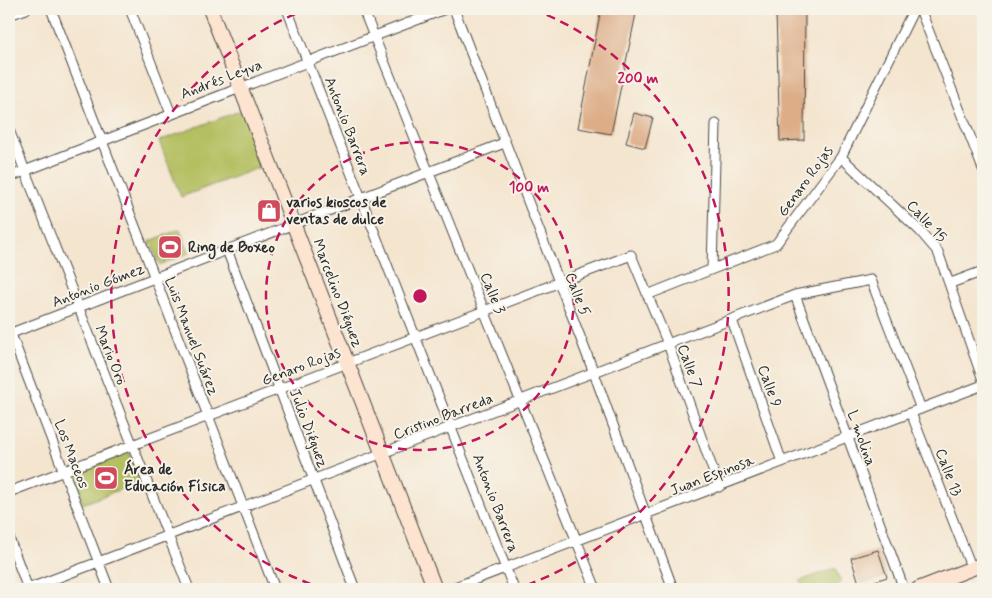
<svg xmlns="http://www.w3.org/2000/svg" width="992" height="598" font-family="Mynerve,sans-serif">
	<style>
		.green { fill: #b3bf60; stroke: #6f7546 }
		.building { fill: #ddad88 }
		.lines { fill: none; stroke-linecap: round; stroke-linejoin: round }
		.street-casing { stroke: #494744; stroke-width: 11 }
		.secondary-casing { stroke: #494744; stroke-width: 16 }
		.street { stroke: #fff; stroke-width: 9 }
		.secondary { stroke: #fde4d0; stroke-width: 14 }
		.ring { fill: none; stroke: #c2185b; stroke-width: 2.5; stroke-dasharray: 9 6 }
		.labels { text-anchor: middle; stroke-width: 4; stroke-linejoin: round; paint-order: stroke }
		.street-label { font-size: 15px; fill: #2b2b2b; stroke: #f7f3e8 }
		.poi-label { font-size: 15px; font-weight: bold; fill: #2b2b2b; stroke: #f7f3e8; text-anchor: start }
		.centre { fill: #c2185b; stroke: #f7f3e8; stroke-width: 2.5 }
		.ring-label { font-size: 15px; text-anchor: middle; font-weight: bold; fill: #c2185b; stroke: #f7f3e8; stroke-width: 4; stroke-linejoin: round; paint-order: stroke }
	</style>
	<rect width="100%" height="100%" fill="#f7f3e8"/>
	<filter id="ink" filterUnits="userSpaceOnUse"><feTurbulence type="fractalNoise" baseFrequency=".02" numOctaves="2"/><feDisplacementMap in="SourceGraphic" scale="10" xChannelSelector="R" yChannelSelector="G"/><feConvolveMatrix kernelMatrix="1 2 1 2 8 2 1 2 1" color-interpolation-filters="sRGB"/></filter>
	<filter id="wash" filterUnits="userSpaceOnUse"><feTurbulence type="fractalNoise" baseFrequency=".0096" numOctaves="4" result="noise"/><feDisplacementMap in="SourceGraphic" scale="20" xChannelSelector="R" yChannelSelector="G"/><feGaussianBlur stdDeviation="1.12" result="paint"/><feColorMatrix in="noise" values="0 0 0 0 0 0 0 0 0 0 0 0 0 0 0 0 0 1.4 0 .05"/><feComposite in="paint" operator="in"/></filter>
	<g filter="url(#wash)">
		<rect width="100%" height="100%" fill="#f4e5cf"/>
		<path class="green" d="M242,110l21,56 -82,31 -22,-56z
			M180,229l9,24 -29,12 -10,-24z
			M129,452l12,29 -58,23 -12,-29z
			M835,568l6,15 -4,2 2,4h-35l-4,-8z"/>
		<g id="blocks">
			<path class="building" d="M601,9h36l-26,125 -33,-6z
				M751,9h65v2h-11l-1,129 -24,1 -4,-127z
				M634,113l19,5 -8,30 -19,-5z
				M878,550l9,27 -27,9 -9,-28z"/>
		</g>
	</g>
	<g filter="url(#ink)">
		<use href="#blocks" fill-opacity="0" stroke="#494744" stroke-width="1"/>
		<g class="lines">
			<defs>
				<path id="street" d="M51,9l224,580
					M130,9l41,105
					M287,9l227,580
					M363,9l233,580
					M454,9l140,364 79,216
					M920,9l63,160
					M9,15l17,-6
					M9,130l180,459
					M841,157l79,74 18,21 45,128
					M9,177l436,-168
					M227,250l128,339
					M712,269l4,-145
					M951,283l32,-12
					M647,295l129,-51 65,-87 73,-148
					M795,295l109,294
					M732,320l50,142
					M9,329l100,260
					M9,334l495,-191
					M911,413l61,156
					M9,492l622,-237 37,89 51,143
					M9,538l19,51
					M28,589l767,-294 76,-15 50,129
					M450,589l533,-204"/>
				<path id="secondary" d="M210,9l225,580
					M918,589l65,-25"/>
			</defs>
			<use href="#street" class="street-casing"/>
			<use href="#secondary" class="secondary-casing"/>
			<use href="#street" class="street"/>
			<use href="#secondary" class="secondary"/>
		</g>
	</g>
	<g class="ring">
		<circle cx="420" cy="296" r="154"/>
		<path d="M325 589A308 308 0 0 1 307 9M533 9A308 308 0 0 1 515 589"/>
	</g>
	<defs>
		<symbol id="shop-square" viewBox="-11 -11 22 22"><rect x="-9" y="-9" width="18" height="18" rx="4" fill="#d1495b" stroke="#f7f3e8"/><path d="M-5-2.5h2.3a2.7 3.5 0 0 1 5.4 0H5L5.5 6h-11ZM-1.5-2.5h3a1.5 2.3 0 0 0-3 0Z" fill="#fff"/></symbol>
		<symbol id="stadium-square" viewBox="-11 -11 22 22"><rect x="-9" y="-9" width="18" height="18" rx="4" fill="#d1495b" stroke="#f7f3e8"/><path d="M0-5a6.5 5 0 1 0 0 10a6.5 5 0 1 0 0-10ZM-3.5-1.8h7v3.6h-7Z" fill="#fff"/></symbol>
	</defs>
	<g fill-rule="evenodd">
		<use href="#shop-square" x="255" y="197" width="28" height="28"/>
		<use href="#stadium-square" x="156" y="233" width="28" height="28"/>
		<use href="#stadium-square" x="92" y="464" width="28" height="28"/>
	</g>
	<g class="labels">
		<g class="street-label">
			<text transform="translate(221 79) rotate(-21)" y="5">Andrés Leyva</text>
			<text transform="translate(348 126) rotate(69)" y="5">Antonio Barrera</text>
			<text transform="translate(805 181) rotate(-54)" y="5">Genaro Rojas</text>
			<text transform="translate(927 221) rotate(47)" y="5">Calle 15</text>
			<text transform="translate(98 285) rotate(-21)" y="5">Antonio Gómez</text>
			<text transform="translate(338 293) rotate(69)" y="5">Marcelino Diéguez</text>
			<text transform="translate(493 293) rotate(68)" y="5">Calle 3</text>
			<text transform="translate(578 294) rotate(69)" y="5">Calle 5</text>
			<text transform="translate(192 336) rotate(69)" y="5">Luis Manuel Suárez</text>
			<text transform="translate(111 355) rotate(68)" y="5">Mario Oro</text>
			<text transform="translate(301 366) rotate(-21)" y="5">Genaro Rojas</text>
			<text transform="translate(690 366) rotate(70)" y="5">Calle 7</text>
			<text transform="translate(770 386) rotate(70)" y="5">Calle 9</text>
			<text transform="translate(443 416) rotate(-21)" y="5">Cristino Barreda</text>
			<text transform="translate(309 428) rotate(69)" y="5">Julio Diéguez</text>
			<text transform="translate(862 438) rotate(70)" y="5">L molina</text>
			<text transform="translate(72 454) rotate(69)" y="5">Los Maceos</text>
			<text transform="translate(949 472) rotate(69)" y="5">Calle 13</text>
			<text transform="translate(712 475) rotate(-21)" y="5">Juan Espinosa</text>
			<text transform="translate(496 503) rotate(69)" y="5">Antonio Barrera</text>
		</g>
		<g class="poi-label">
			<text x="286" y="207">varios kioscos de<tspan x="286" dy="17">ventas de dulce</tspan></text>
			<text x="188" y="252">Ring de Boxeo</text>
			<text x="124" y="474">Área de<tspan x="124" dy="17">Educación Física</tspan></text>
		</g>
	</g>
	<circle cx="420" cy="296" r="8" class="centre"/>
	<g class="ring-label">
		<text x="638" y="83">200 m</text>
		<text x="529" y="192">100 m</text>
	</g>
	<rect width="992" height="598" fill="none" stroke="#f7f3e8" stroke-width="30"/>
</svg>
